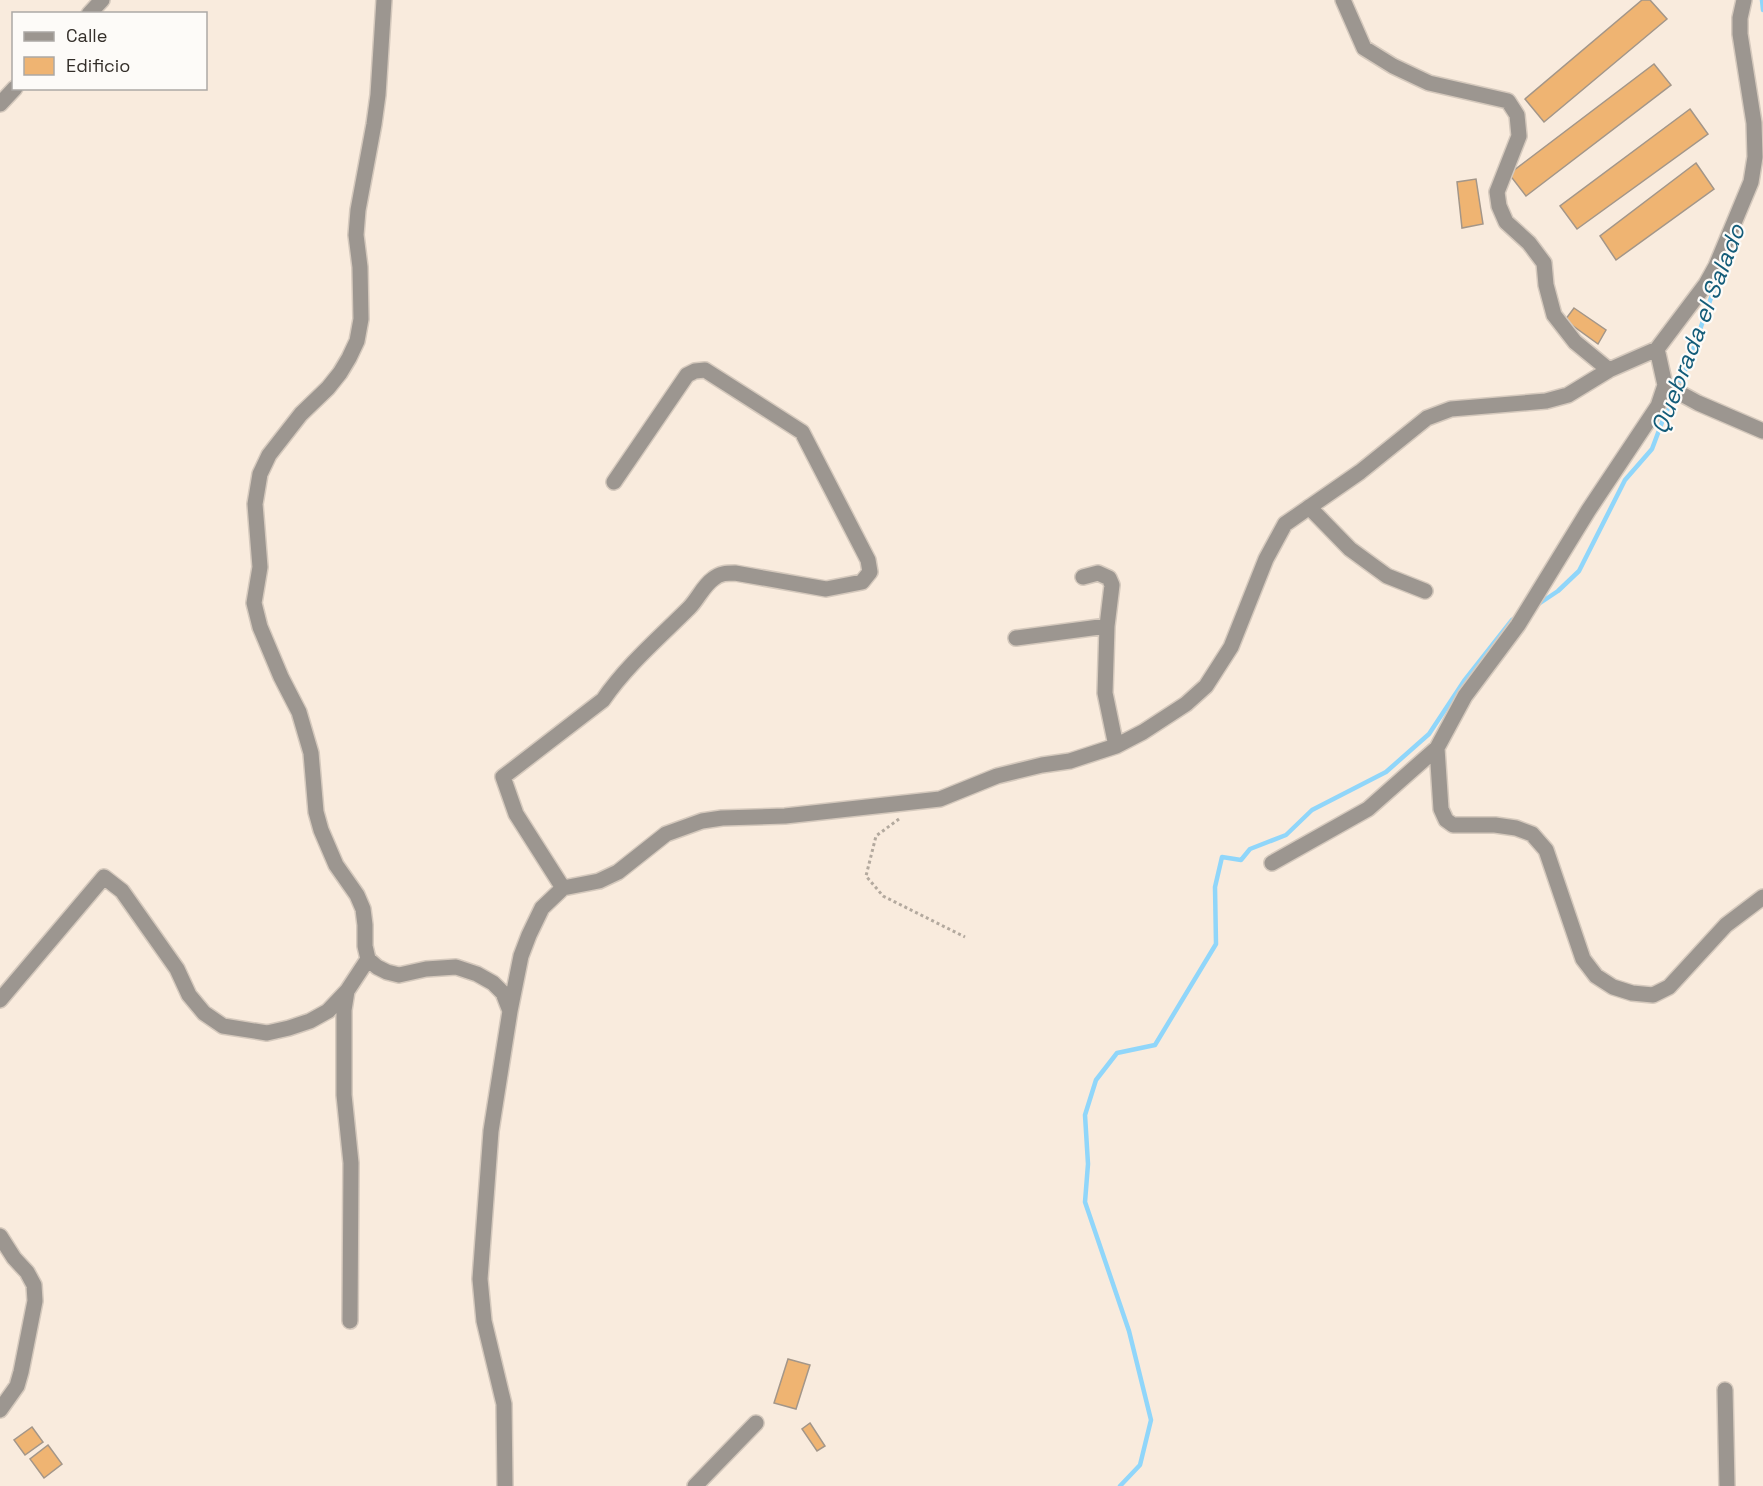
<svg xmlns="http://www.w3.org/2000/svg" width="1763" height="1486" font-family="'Space Grotesk',sans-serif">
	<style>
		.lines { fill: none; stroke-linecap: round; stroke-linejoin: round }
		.stream { stroke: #90d6fa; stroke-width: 4.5 }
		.building { fill: #efb472; stroke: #a39689; stroke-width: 1.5 }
		.minor-casing { stroke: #d5c9bd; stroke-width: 18 }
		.path { stroke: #b3a99e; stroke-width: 3; stroke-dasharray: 3 3; stroke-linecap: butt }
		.minor { stroke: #9c9690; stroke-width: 15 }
		.labels { text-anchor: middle; stroke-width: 4.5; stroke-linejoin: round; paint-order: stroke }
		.water-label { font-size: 24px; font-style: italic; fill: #135c79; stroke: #fdfbf8 }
	</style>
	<rect width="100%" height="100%" fill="#f9ebdd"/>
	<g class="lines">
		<path class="stream" d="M1762,0l1,10
			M1537,605l21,-14 21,-20 46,-91 27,-31 12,-32 24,-53 32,-92
			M1120,1486l20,-21 11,-45 -22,-89 -44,-129 3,-38 -3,-49 11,-35 21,-27 38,-8 61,-101 -1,-57 7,-30 19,3 9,-11 36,-14 26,-25 74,-38 43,-38 35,-53 48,-61 5,-3"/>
	</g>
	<path class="building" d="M1642,0h8l17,19 -123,103 -19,-23z
		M1654,64l17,21 -145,111 -17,-22z
		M1690,109l18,25 -131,95 -17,-23z
		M1696,163l18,26 -98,71 -16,-24z
		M1476,179l7,45 -21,4 -5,-46z
		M1574,308l32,22 -8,14 -33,-24z
		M788,1359l22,6 -14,44 -22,-6z
		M810,1423l15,23 -8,5 -15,-22z
		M32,1427l11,15 -18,13 -11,-15z
		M48,1445l14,19 -18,14 -14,-19z"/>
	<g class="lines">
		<defs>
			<path id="minor" d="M384,0l-6,95 -4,29 -16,86 -2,25 4,32 1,52 -4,22 -8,17 -9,15 -12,15 -27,26 -32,41 -9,19 -5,30 5,63 -6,36 6,24 21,50 18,35 12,41 5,59 5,18 15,35 21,30 6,14 2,16v21l3,13 9,8 10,5 12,3 27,-6 30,-2 21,7 16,9 10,10 7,18 -19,120 -11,148 4,42 20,83 1,82
				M1343,0l21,48 29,18 36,17 79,18 9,14 2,21 -22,56 2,14 7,16 23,21 15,20 2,22 8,30 21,27 34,28
				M89,14l13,-14
				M0,104l15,-16
				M1657,349l8,36 -7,21 -70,105 -70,114 -53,71 -28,52 4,61 5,11 7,5h42l21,3 16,6 14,16 37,109 13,17 17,11 19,6 21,2 16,-8 57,-62 37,-28
				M1665,385l33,18 65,28
				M1309,507l41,42 37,27 38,15
				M1083,577l15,-4 11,5 3,7 -5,41 -2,67 11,53
				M1016,638l91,-12
				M1272,863l96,-54 69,-61
				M563,888l-47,-74 -13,-37 100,-77c24,-35 56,-62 86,-92 9,-9 14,-22 24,-29 7,-6 14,-6 22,-6l91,16 36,-7 8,-10 -2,-12 -66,-128 -97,-62 -10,1 -8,4 -73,107
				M347,991l-3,19v85l7,68 -1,158
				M0,1000l104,-123 18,14 55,78 12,26 15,18 19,13 44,7 22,-5 21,-7 18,-10 19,-20 21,-32
				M510,1011l11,-55 8,-21 13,-27 21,-20 36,-7 19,-9 48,-38 36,-13 20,-3 63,-2 155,-17 57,-23 45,-11 28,-4 46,-15 27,-14 43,-28 20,-18 25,-39 35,-88 19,-35 75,-52 67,-54 24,-9 95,-8 22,-6 41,-25 48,-21 49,-65 10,-18 35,-84 4,-25 -1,-34 -14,-89v-16l4,-18
				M0,1236l14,22 13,14 7,13 1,16 -14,71 -4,14 -17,24
				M1725,1390l2,96
				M695,1486l61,-63"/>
		</defs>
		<use href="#minor" class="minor-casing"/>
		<path class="path" d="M899,819l-23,17 -10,40 17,20 82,41"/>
		<use href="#minor" class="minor"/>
	</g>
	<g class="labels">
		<g class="water-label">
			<text transform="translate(1698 329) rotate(-69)" y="8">Quebrada el Salado</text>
		</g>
	</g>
	<rect x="12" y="12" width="195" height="78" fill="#fdfbf8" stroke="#aca9a5" stroke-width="1.5"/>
	<rect x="24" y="32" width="30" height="9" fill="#9c9690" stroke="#aca9a5" stroke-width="1.5"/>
	<text x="66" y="42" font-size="18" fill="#332e29">Calle</text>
	<rect x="24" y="57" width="30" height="18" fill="#efb472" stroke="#aca9a5" stroke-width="1.5"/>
	<text x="66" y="72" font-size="18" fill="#332e29">Edificio</text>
</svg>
